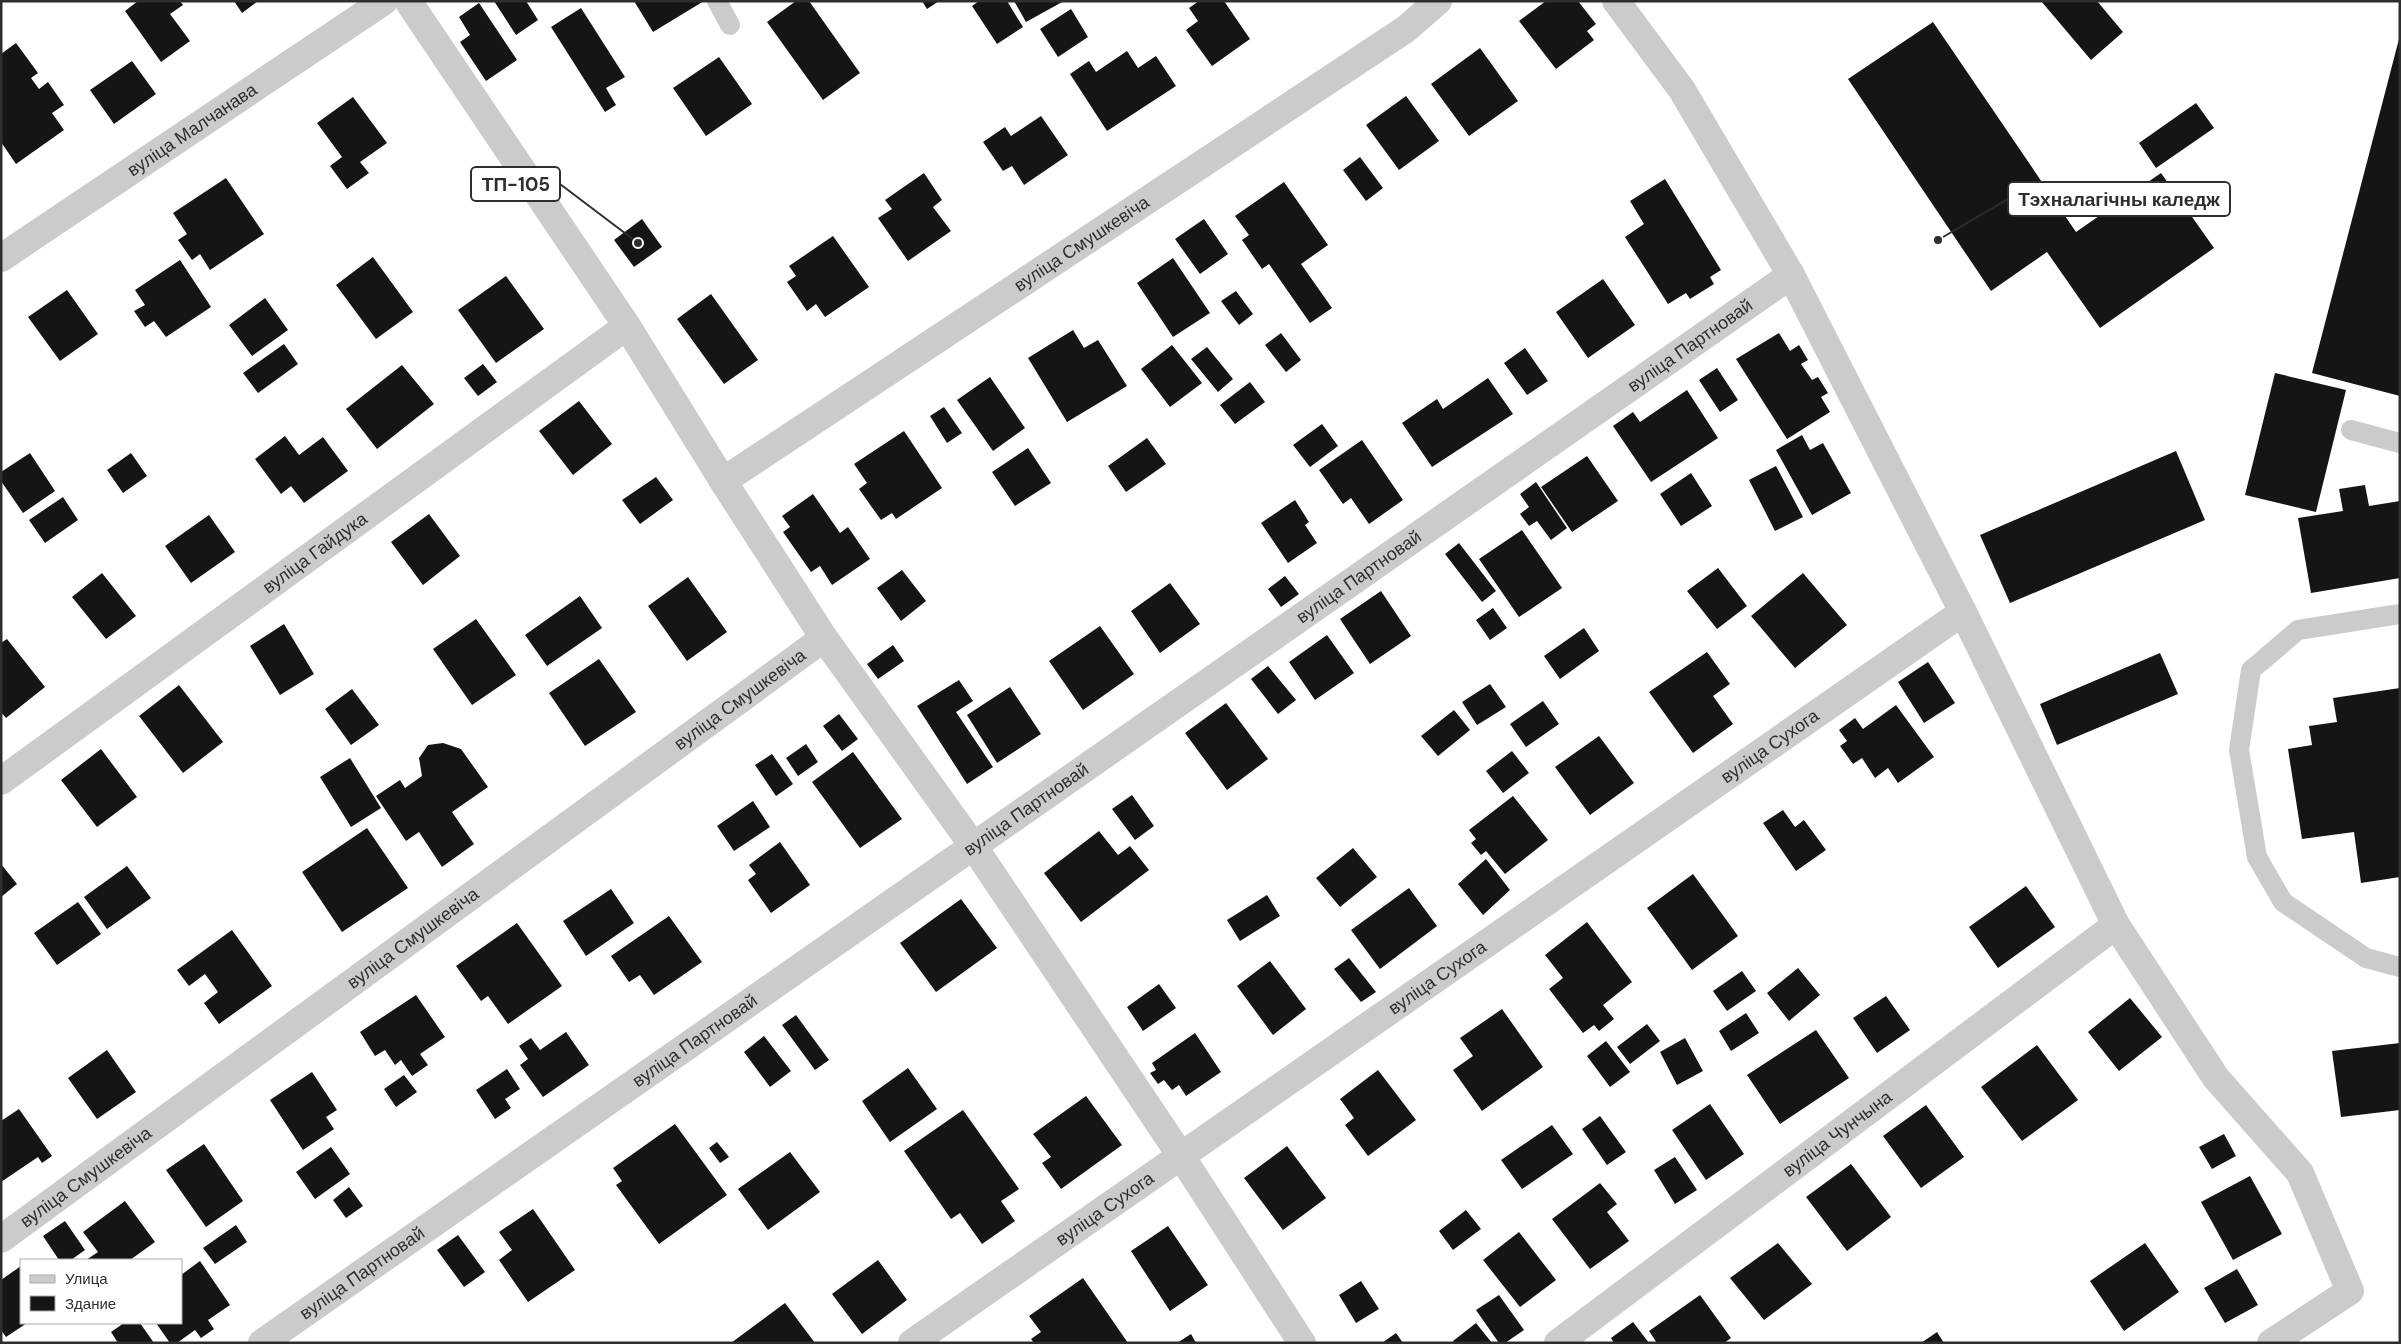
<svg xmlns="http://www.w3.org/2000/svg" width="2401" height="1344" font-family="'DM Sans',sans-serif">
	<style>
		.building { fill: #151515 }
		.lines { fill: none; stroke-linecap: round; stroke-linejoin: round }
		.service { stroke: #cbcbcb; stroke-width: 20 }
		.minor { stroke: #cbcbcb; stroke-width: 28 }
		.labels { text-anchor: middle; stroke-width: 5; stroke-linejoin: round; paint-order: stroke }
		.street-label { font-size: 18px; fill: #2e2e2e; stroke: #fff }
		.leader { fill: none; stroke: #2e2e2e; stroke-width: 2 }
		.callout-dot { fill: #2e2e2e; stroke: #fff; stroke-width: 2 }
		.callout { fill: #fff; stroke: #2e2e2e; stroke-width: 2 }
		.callout-label { font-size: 19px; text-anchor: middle; font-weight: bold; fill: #2e2e2e }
	</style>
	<rect width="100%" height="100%" fill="#fff"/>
	<path class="building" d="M138,1h42l3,4 -13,9 20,27 -29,21 -36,-51z
		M234,1h24l-16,12z
		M494,1h32l12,19 -22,15z
		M634,1h70l-51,31z
		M796,1h13l51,72 -37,27 -56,-78z
		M922,1h17l-12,8z
		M979,1h28l16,26 -26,17 -25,-38z
		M1014,1h50l-38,21z
		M1199,1h25l26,38 -38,27 -26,-36 12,-9 -9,-13z
		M1546,1h32l18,23 -9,7 7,9 -38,29 -37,-48z
		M2041,1h56l26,31 -32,28z
		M479,3l38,57 -31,21 -26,-39 10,-7 -11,-18z
		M581,8l44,69 -19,11 10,17 -11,7 -54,-85z
		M1071,9l17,28 -30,20 -18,-28z
		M1933,22l143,210 85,-59 53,75 -114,80 -53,-76 -56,39 -143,-212z
		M2399,39h1v357l-88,-23z
		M16,43l22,30 -7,5 8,11 9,-7 16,23 -12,8 12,17 -48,34 -15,-22v-88z
		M1480,48l38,53 -49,35 -38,-52z
		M1127,51l11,17 18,-12 20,30 -69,45 -37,-57 19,-13 7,11z
		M719,57l33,47 -46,32 -33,-48z
		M132,61l24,33 -42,30 -24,-34z
		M1406,96l33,45 -40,29 -33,-45z
		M353,97l34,46 -27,19 9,11 -22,16 -17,-23 12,-9 -25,-34z
		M2196,103l18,25 -58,40 -17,-25z
		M1041,116l27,39 -44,30 -12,-19 -9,5 -20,-29 22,-15 6,9z
		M1360,157l23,31 -17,13 -23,-31z
		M924,173l18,27 -9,7 18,24 -43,30 -30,-43 14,-9 -7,-9z
		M226,178l38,56 -54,36 -10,-16 -8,6 -14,-20 9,-6 -14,-21z
		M1665,179l56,91 -11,7 4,7 -24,15 -4,-6 -18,11 -43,-67 19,-13 -14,-23z
		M1284,182l44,63 -27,19 31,44 -22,15 -41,-59 -7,5 -20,-29 7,-5 -14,-19z
		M642,219l20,28 -28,20 -20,-27z
		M1204,219l24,35 -28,20 -25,-35z
		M833,236l36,51 -44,30 -9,-13 -9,7 -20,-29 9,-6 -7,-10z
		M373,257l40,55 -37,27 -40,-54z
		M1173,258l37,55 -37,24 -36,-54z
		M180,260l31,47 -45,30 -12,-16 -9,6 -11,-16 11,-6 -10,-15z
		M506,276l38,53 -48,34 -38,-53z
		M1603,279l32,46 -47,33 -32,-46z
		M67,290l31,44 -38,27 -32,-44z
		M1236,291l17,23 -14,11 -18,-24z
		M711,294l47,66 -34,24 -47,-65z
		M265,298l23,32 -36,26 -23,-31z
		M1073,330l11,18 14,-8 29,46 -60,36 -39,-64z
		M1281,333l20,27 -15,12 -21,-27z
		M1779,333l11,18 9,-6 9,15 -7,4 11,16 6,-3 10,16 -7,4 9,15 -43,27 -51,-80z
		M284,344l14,20 -40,29 -15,-20z
		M1172,345l30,38 -32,24 -29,-38z
		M1207,347l26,32 -15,13 -27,-33z
		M1525,348l23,33 -21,14 -23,-32z
		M483,364l14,18 -19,14 -14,-18z
		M402,365l32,39 -57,45 -31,-40z
		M1717,368l21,32 -18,12 -21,-32z
		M2275,373l71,17 -30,122 -71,-17z
		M990,377l35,51 -32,23 -36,-51z
		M1488,378l25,36 -81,53 -30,-44 35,-24 6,10z
		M1250,382l15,20 -30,22 -15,-19z
		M1687,390l31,48 -67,44 -38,-56 20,-14 7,10z
		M579,401l33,43 -39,31 -34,-44z
		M944,407l18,26 -15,10 -17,-27z
		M1322,424l16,22 -28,21 -17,-22z
		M904,431l38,57 -46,31 -4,-6 -11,7 -22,-31 8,-6 -13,-19z
		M1802,435l8,15 13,-7 28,50 -39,22 -36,-65z
		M285,436l14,19 24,-18 25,34 -44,32 -13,-17 -10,8 -26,-35z
		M1147,438l19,26 -40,28 -18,-26z
		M1362,440l41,60 -34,24 -18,-26 -8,6 -24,-34z
		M1028,448l23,35 -36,23 -23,-34z
		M2176,451l29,69 -195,83 -30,-68z
		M30,453l25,38 -32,22 -22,-32v-9z
		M131,453l16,23 -24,17 -16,-23z
		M1587,456l31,45 -46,31 -31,-45z
		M1776,466l27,51 -28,14 -26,-51z
		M1691,473l21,33 -31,20 -21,-32z
		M656,477l17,23 -33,24 -18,-24z
		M1536,482l31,46 -16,12 -14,-19 -8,5 -9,-12 9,-7 -9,-13z
		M2365,485l4,21 31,-5v77l-89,15 -13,-75 45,-7 -4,-22z
		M813,494l27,39 8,-6 22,32 -38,26 -12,-19 -9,6 -28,-40 7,-5 -8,-11z
		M63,497l15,23 -33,23 -16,-23z
		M1295,500l14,22 -4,3 12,18 -29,20 -27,-40z
		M429,514l31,42 -37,29 -32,-43z
		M209,515l26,37 -44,31 -26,-37z
		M1522,530l40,58 -43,29 -40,-58z
		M1459,543l37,48 -14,11 -37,-48z
		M1718,568l29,38 -30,23 -30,-38z
		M902,570l24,31 -25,20 -24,-33z
		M102,573l34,43 -30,23 -34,-42z
		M1803,573l44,52 -52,43 -44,-52z
		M1285,576l14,18 -18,13 -13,-18z
		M688,577l39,55 -40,29 -39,-55z
		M1170,583l30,41 -40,29 -29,-42z
		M1381,591l30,45 -41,28 -30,-45z
		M580,596l22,32 -55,38 -22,-31z
		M1493,608l14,20 -17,12 -14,-20z
		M476,619l40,56 -44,30 -39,-56z
		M284,624l30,50 -34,21 -30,-49z
		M1100,626l34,48 -51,36 -34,-49z
		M1584,628l15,23 -39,28 -16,-23z
		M1327,635l27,38 -39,27 -26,-38z
		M7,639l38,48 -39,31 -5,-6v-69z
		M893,645l11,16 -26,18 -11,-15z
		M1707,652l23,32 -17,12 20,28 -40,29 -44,-61z
		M2160,653l18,41 -121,51 -17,-41z
		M599,659l37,53 -51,34 -36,-53z
		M1928,662l27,41 -31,20 -26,-41z
		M1268,666l28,34 -18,14 -27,-35z
		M959,680l14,21 -17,11 37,55 -26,17 -50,-78z
		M1490,684l16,23 -29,18 -15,-23z
		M179,685l44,57 -40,31 -44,-57z
		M1010,687l31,47 -44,29 -30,-48z
		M2400,688v189l-39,6 -7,-51 -52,7 -14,-90 24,-4 -3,-19 28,-4 -4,-24z
		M352,689l27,36 -28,20 -26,-36z
		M1543,701l16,23 -33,23 -16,-23z
		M1226,703l42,56 -41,31 -42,-57z
		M1896,705l38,52 -36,26 -10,-15 -13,10 -13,-20 -9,6 -13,-18 7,-5 -8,-11 16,-12 8,11z
		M1454,710l16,20 -32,26 -17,-20z
		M839,714l19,25 -16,12 -19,-25z
		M1599,736l35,47 -44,32 -35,-48z
		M443,743l18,6 27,38 -36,25 22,32 -32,23 -23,-35 -13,9 -30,-45 24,-16 5,8 17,-12 -3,-18 9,-13z
		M806,744l12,18 -20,14 -12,-18z
		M101,749l36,48 -40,30 -36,-47z
		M1512,751l17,22 -26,20 -17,-22z
		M853,752l49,67 -42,29 -48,-66z
		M772,754l21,30 -17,12 -21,-31z
		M350,758l31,50 -30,19 -31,-50z
		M1132,795l22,31 -19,14 -23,-31z
		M1513,796l35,44 -43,34 -19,-23 -5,4 -10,-12 5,-4 -7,-9z
		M753,801l17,26 -36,24 -17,-25z
		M1783,810l12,17 9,-7 22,30 -30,21 -33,-48z
		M367,828l41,60 -66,44 -40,-60z
		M1099,831l19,24 12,-9 19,24 -68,52 -37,-49z
		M780,842l30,43 -39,28 -23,-33 8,-6 -7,-9z
		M1353,848l24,29 -37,30 -24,-29z
		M1486,859l24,31 -27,25 -25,-31z
		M1,864l16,20 -16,13z
		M127,866l24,32 -44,31 -23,-32z
		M1693,874l45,62 -46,34 -45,-62z
		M2026,886l29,41 -57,41 -29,-41z
		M1409,888l28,38 -57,43 -29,-39z
		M611,889l23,34 -48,33 -23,-35z
		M1267,895l13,21 -40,25 -13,-21z
		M961,899l36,49 -61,44 -36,-49z
		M78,902l23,32 -44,31 -23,-32z
		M669,916l33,46 -48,33 -14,-20 -11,7 -18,-26z
		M1587,922l45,60 -29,23 11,14 -15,12 -5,-6 -11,8 -34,-44 14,-11 -18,-23z
		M517,923l45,63 -54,38 -20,-28 -7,5 -25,-35z
		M232,930l40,56 -53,38 -15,-21 14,-11 -13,-18 -16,12 -12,-16z
		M1349,958l27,34 -15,10 -27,-33z
		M1270,961l36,48 -33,26 -36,-49z
		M1798,968l22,27 -31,26 -22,-28z
		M1742,971l14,20 -29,20 -14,-20z
		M1159,984l17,24 -33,23 -16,-24z
		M416,995l29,42 -25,17 8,11 -16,11 -11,-16 -6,5 -10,-15 -10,6 -15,-24z
		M1886,996l24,34 -33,23 -24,-35z
		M2130,998l32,39 -43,34 -31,-39z
		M1502,1009l41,58 -61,44 -29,-41 20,-14 -13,-18z
		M1746,1013l13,20 -28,18 -12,-20z
		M796,1015l33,45 -14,10 -33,-45z
		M1647,1024l13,17 -30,23 -13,-17z
		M1816,1030l33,48 -69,46 -33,-49z
		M566,1032l23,33 -46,32 -23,-32 8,-6 -9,-13 12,-8 9,12z
		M1195,1033l26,39 -35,24 -7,-11 -7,5 -8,-10 -6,4 -8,-11 6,-3 -4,-7z
		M764,1036l27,35 -21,16 -26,-35z
		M1685,1038l18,33 -26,14 -17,-33z
		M1606,1041l24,31 -20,15 -23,-31z
		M2400,1043v67l-59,7 -9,-66z
		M2037,1045l41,55 -56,41 -41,-54z
		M107,1050l29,42 -39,27 -29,-41z
		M908,1068l29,41 -47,33 -28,-41z
		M507,1069l13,20 -15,10 6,9 -16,11 -19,-29z
		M1378,1070l38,50 -48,36 -23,-31 9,-7 -14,-19z
		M312,1072l25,38 -11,7 8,12 -31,21 -33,-50z
		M404,1075l13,17 -21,15 -12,-18z
		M1086,1096l36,49 -61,44 -19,-26 9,-6 -18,-23z
		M1710,1104l34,50 -38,26 -34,-50z
		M1926,1105l38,52 -43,31 -38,-52z
		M19,1109l33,47 -10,7 -4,-6 -37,25v-61z
		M963,1110l56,79 -18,12 14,20 -33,23 -22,-31 -9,6 -47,-68z
		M1600,1116l26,36 -19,13 -25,-36z
		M675,1124l52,71 -68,49 -43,-59 6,-4 -9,-13z
		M1552,1125l21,29 -51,35 -21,-29z
		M2224,1134l12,22 -24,13 -13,-22z
		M717,1142l12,15 -9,6 -11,-15z
		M204,1144l39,57 -37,26 -40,-57z
		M1287,1146l39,52 -43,32 -39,-52z
		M331,1147l19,27 -35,25 -19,-27z
		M790,1152l30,40 -52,38 -30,-41z
		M1675,1157l22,33 -22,14 -21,-34z
		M1851,1164l40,53 -44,34 -41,-54z
		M2250,1176l32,58 -49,26 -32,-58z
		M1600,1183l17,21 -10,8 22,29 -39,28 -38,-50z
		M349,1187l14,19 -17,12 -13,-18z
		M125,1201l30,41 -25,18h-44l12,-8 -15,-20z
		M533,1209l42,61 -47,32 -29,-42 13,-10 -13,-18z
		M1466,1210l15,19 -28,21 -14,-19z
		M65,1221l20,29 -14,10h-12l-16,-24z
		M236,1225l11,17 -32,22 -12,-16z
		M1168,1226l40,59 -38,26 -39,-60z
		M1519,1232l37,48 -36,27 -37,-47z
		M458,1235l27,37 -21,15 -27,-37z
		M1778,1243l34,41 -48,36 -34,-42z
		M2145,1243l34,49 -55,39 -34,-50z
		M878,1260l29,40 -45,34 -30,-40z
		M200,1261l30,44 -22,15 6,9 -13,9 -6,-8 -18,13h-7l-14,-20h25v-48z
		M21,1266v57h6l-21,14 -5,-7v-50z
		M2237,1269l21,36 -33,18 -21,-35z
		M1083,1278l45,65h-94l-3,-4 10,-7 -12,-16z
		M1361,1281l18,28 -23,14 -17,-28z
		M1499,1295l25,35 -19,13h-6l-23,-33z
		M1700,1295l31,43 -7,5h-67l-8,-12z
		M785,1303l30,40h-84z
		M1633,1322l16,21h-35l-3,-5z
		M124,1323h16l14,20h-36l-7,-11z
		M1476,1323l16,20h-38l-1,-2z
		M1937,1332l7,11h-23z
		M1396,1333l7,10h-21z
		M1191,1334l5,9h-19z"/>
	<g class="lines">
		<path class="service" d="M717,1l13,24
			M2351,430l49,13
			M2400,614l-102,16 -47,40 -12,80 18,107 26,45 83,56 34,9"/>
		<g class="minor">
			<path d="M408,1l219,325 96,155 101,157 150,209 207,309 121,187"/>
			<path d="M1616,1l66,89 109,185 172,337 153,313 100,153 84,95 50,118 -79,52"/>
			<path id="s1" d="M1,258l383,-257"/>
			<path id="s2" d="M723,481l683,-452 32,-28"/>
			<path id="s3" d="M1,781l626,-455"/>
			<path id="s4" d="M1,1239l823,-601"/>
			<path id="s5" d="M262,1343l1529,-1068"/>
			<path id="s6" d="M912,1343l1051,-731"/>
			<path id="s7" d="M1558,1343l558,-418"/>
		</g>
	</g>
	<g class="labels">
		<g class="street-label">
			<text dy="6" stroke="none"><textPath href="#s1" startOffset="230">вуліца Малчанава</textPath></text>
			<text dy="6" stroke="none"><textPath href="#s2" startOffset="430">вуліца Смушкевіча</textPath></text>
			<text dy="6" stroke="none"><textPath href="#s5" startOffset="1742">вуліца Партновай</textPath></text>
			<text dy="6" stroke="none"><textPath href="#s3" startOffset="388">вуліца Гайдука</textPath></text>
			<text dy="6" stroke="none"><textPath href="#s5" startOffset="1338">вуліца Партновай</textPath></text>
			<text dy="6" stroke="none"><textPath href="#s4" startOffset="915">вуліца Смушкевіча</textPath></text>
			<text dy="6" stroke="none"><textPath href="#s6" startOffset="1045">вуліца Сухога</textPath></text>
			<text dy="6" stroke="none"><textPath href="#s5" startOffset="932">вуліца Партновай</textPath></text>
			<text dy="6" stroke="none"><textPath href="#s4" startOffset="510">вуліца Смушкевіча</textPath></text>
			<text dy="6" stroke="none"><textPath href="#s6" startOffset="640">вуліца Сухога</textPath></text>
			<text dy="6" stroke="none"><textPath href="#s5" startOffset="528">вуліца Партновай</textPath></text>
			<text dy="6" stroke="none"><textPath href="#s7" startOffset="349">вуліца Чунчына</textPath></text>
			<text dy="6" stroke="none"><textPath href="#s4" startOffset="105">вуліца Смушкевіча</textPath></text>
			<text dy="6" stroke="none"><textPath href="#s6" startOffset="235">вуліца Сухога</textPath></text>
			<text dy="6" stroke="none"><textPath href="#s5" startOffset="122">вуліца Партновай</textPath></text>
		</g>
	</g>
	<path class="leader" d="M638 243L560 184M1938 240L2008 199"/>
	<g class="callout-dot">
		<circle cx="638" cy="243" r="5"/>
		<circle cx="1938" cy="240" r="5"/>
	</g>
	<g class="callout">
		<rect x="471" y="167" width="89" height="34" rx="5"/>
		<rect x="2008" y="182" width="222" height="34" rx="5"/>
	</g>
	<g class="callout-label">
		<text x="516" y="191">ТП-105</text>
		<text x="2119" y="206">Тэхналагічны каледж</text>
	</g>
	<rect width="2401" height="1344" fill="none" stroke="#2e2e2e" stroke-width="5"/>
	<rect x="20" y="1259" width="162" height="65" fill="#ffffff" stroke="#ababab"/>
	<rect x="30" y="1275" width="25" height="8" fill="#cbcbcb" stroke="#ababab"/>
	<text x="65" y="1284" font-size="15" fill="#2e2e2e">Улица</text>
	<rect x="30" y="1296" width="25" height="15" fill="#151515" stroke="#ababab"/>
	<text x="65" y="1309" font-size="15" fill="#2e2e2e">Здание</text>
</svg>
